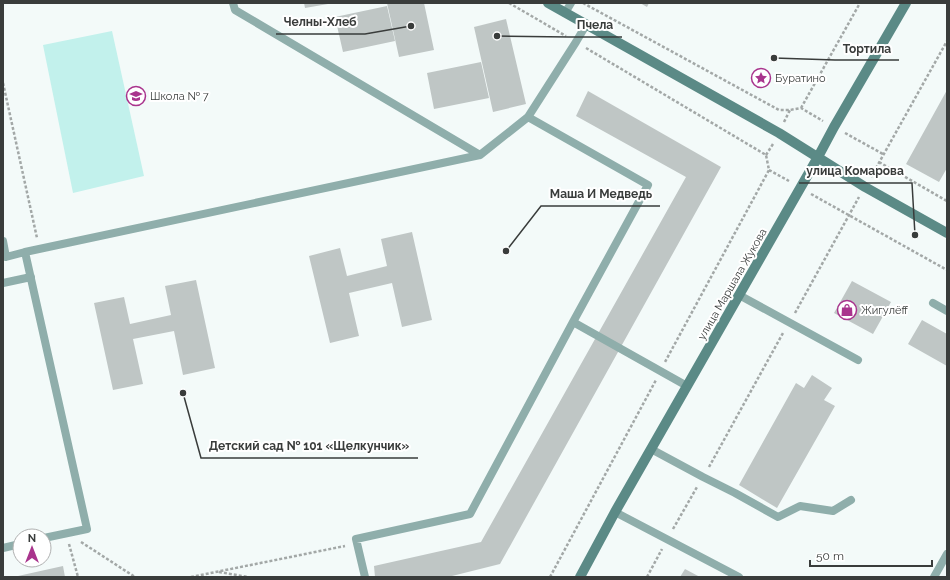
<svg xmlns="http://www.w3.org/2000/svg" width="950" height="580" font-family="Raleway,sans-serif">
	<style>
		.green { fill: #c2f1ec }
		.building { fill: #bfc6c5 }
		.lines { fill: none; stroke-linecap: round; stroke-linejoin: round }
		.path { stroke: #a3a8a7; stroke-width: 2.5; stroke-dasharray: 3 2; stroke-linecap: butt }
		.lane { stroke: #8faeab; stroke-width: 8 }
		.secondary { stroke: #5b8a86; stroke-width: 10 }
		.labels { text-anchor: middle; stroke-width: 4; stroke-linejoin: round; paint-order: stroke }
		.poi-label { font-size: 11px; fill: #393c3b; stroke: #fff; text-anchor: start }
		.street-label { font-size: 11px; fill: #393c3b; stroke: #fff }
		.leader { fill: none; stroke: #393c3b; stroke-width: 1.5 }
		.callout-dot { fill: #393c3b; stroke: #fff; stroke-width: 1.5 }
		.callout-label { font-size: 12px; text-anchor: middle; font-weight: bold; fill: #393c3b; stroke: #fff; stroke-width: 4; stroke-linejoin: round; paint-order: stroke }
	</style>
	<rect width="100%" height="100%" fill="#f3faf9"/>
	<path class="green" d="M112,31l32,145 -71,17 -30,-148z"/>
	<path class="building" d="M304,3h24v1l-23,4z
		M387,3h37l10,47 -35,7z
		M640,3h9l-2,4z
		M387,6l8,35 -52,11 -8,-35z
		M506,19l20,85 -33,8 -19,-85z
		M481,62l8,36 -55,11 -7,-36z
		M947,90v78l-8,14 -33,-18z
		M588,91l133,76 -221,397 -52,13h-73l-1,-11 107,-24 205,-365 -110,-61z
		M412,232l20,88 -30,7 -10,-44 -43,10 10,43 -29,7 -21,-87 31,-8 7,28 40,-10 -6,-27z
		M196,280l19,88 -32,7 -9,-44 -41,8 10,45 -30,6 -19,-87 30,-6 6,27 41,-9 -6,-29z
		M852,281l39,21 -18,32 -39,-21z
		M922,320l25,14v32l-39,-22z
		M812,375l20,13 -8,12 11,6 -58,102 -38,-23 57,-102 8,5z
		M63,566l2,11h-47v-1z
		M685,569l15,8h-20z"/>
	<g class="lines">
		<path class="path" d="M509,3l57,33
			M583,3l196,107h11l11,-2 22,13
			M586,48l180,107 3,15 -104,192
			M3,83l34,155
			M801,108l59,-105
			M784,122l6,-12
			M845,133l38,21
			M766,155l7,-11
			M879,162l68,39
			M769,170l20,11
			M871,177l76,-136
			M811,194l136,76
			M795,313l64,-116
			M709,467l74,-134
			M673,529l24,-42
			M81,542l54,35
			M69,544l9,33
			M219,572l29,5
			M191,577l154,-31
			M550,577l106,-197
			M647,577l15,-28"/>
		<path class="lane" d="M233,3l2,7 245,145
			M565,13l6,-10
			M3,241l3,16 19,-5 455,-97 48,-38
			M25,252l62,277 -43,9
			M3,283l28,-6
			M739,295l119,65
			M933,303l14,8
			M573,322l114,64
			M651,449l52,28 32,16 43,24 22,-11 33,5 18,-11
			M615,512l124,65
			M3,548l17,-4
			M365,577l-9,-38 114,-25 103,-192 75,-137 -120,-68 48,-75 10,-17
			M934,577l13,-23"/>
		<path class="secondary" d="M548,3l231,130 86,54 82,46
			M580,577l35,-65 203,-355 16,-30 72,-124"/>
	</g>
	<defs>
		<symbol id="sight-ring" viewBox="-11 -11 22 22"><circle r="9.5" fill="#fff" stroke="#a9348d" stroke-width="1.5"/><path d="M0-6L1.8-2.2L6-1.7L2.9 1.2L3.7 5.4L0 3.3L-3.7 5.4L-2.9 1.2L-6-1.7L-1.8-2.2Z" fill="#a9348d"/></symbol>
		<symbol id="school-ring" viewBox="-11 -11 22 22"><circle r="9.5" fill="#fff" stroke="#a9348d" stroke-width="1.5"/><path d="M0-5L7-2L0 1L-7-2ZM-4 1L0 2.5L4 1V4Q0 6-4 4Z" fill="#a9348d"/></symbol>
		<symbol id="shop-ring" viewBox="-11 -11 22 22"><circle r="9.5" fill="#fff" stroke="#a9348d" stroke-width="1.5"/><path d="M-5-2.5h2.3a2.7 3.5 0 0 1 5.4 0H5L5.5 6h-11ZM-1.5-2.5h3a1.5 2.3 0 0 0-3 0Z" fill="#a9348d"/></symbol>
	</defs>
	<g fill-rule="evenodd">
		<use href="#sight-ring" x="750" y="67" width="22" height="22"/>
		<use href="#school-ring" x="125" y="85" width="22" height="22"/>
		<use href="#shop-ring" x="836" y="299" width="22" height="22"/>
	</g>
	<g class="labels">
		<g class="poi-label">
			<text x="775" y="82">Буратино</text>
			<text x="150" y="100">Школа № 7</text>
			<text x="861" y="314">Жигулёff</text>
		</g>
		<g class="street-label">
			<text transform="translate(732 284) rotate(-60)" y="4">улица Маршала Жукова</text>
		</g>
	</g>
	<path class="leader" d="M411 26L365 34H276M497 36L569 37H622M774 58L835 60H899M915 235L912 183H799M506 251L541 206H660M183 393L201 458H418"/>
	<g class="callout-dot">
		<circle cx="411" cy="26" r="4"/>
		<circle cx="497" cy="36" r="4"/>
		<circle cx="774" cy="58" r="4"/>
		<circle cx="915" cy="235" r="4"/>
		<circle cx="506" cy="251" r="4"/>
		<circle cx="183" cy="393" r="4"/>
	</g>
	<g class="callout-label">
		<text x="320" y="26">Челны-Хлеб</text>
		<text x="595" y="29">Пчела</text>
		<text x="867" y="53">Тортила</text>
		<text x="855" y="175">улица Комарова</text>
		<text x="601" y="198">Маша И Медведь</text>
		<text x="309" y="450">Детский сад № 101 «Щелкунчик»</text>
	</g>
	<rect width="950" height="580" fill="none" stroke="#393c3b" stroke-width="8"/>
	<g transform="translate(32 548)"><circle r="19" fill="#ffffff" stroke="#b0b1b1"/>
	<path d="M0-3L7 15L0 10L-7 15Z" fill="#a9348d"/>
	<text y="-6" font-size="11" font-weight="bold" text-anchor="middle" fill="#393c3b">N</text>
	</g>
	<path d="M810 560v6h122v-6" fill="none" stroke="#393c3b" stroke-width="2"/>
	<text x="816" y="560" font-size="12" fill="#393c3b" stroke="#ffffff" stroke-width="3" paint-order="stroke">50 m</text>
</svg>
